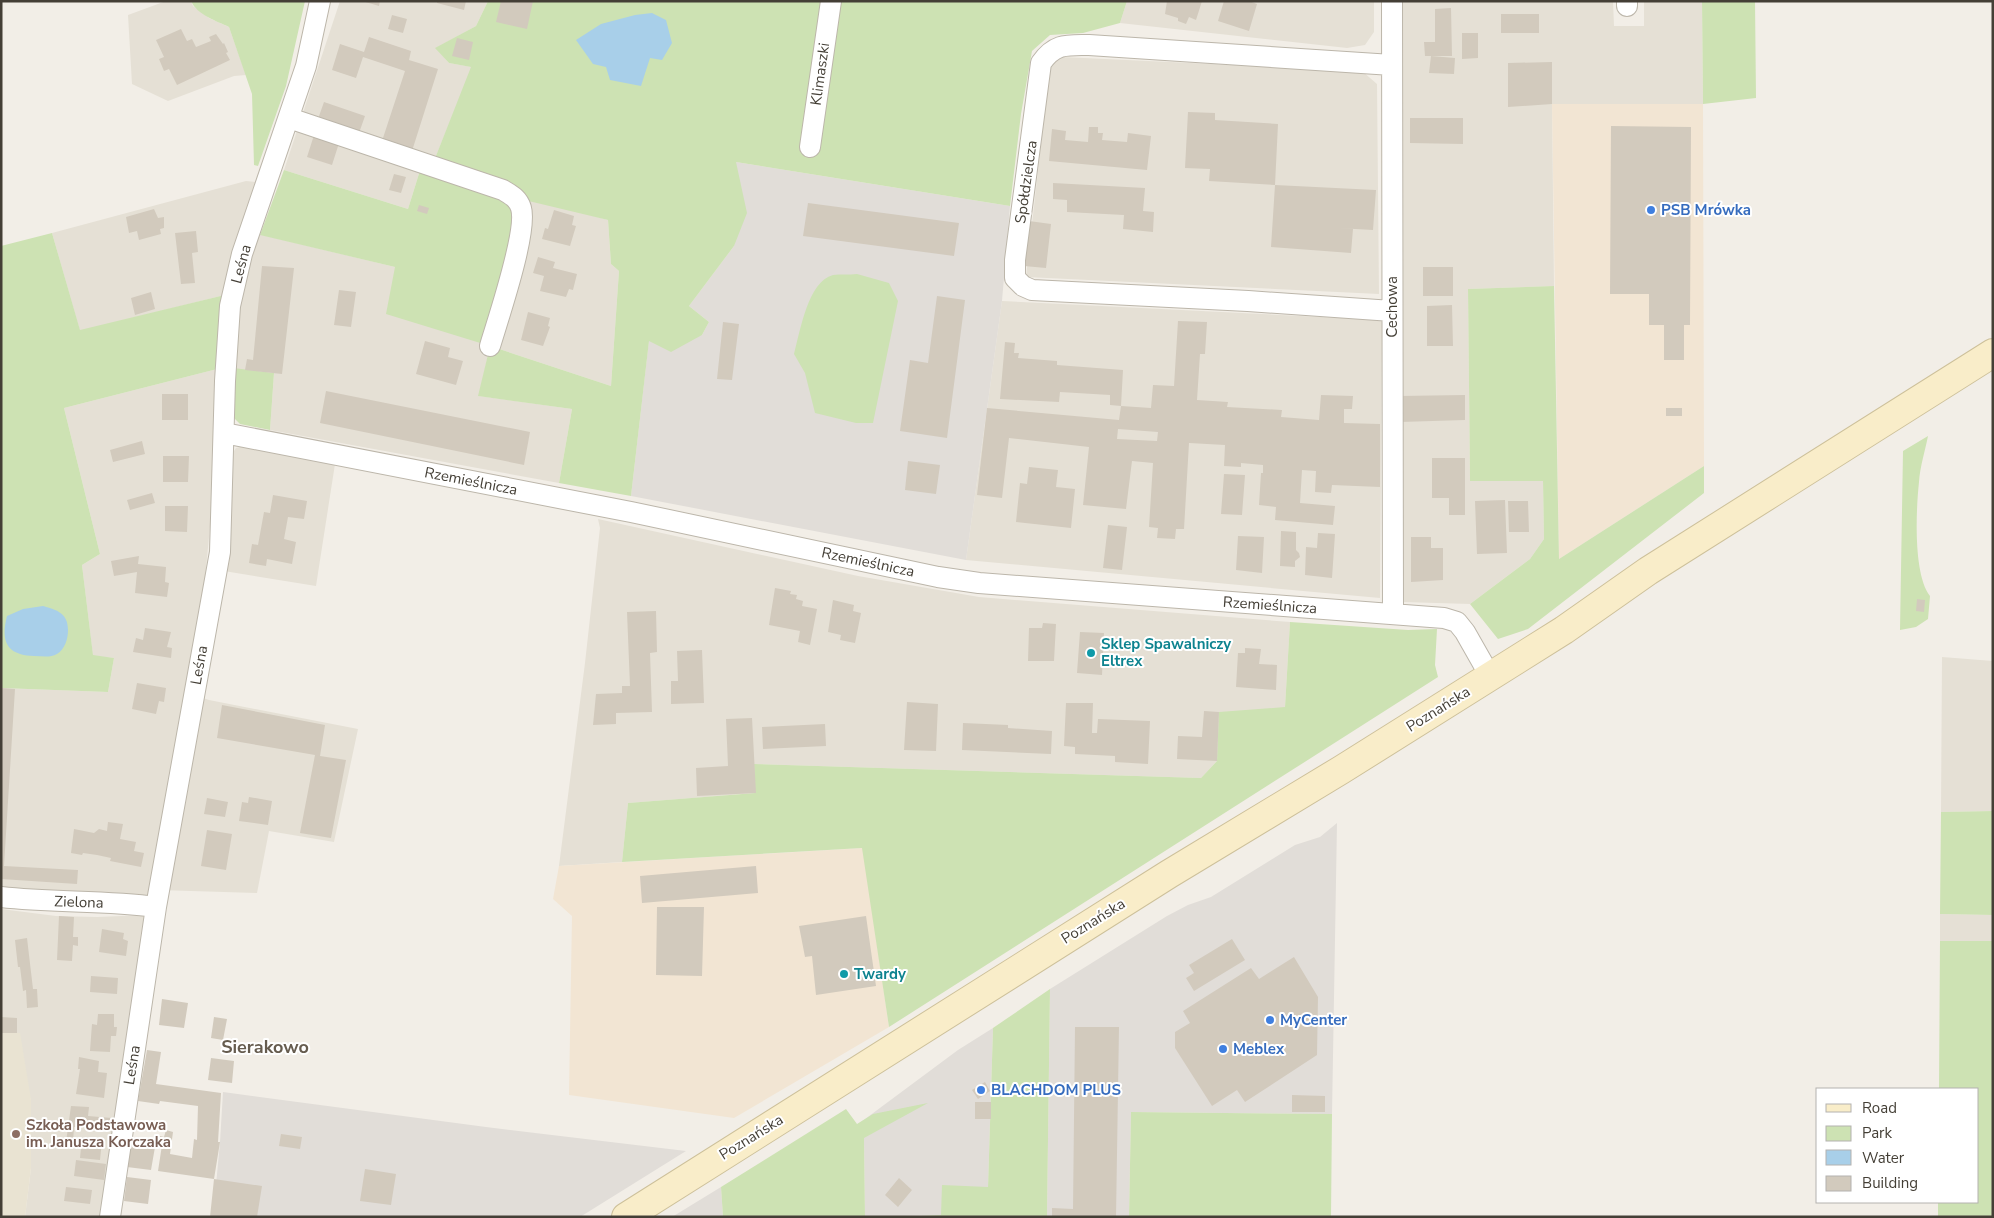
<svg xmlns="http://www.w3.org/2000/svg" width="1994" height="1218" font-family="'Nunito Sans',sans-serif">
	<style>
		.residential { fill: #e5e0d5 }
		.commercial { fill: #f2e5d3 }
		.industrial { fill: #e1ddd8 }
		.education { fill: #e9e3d2 }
		.green { fill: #cde2b3; fill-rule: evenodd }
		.water { fill: #a8cfe9 }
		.building { fill: #d2cabd; fill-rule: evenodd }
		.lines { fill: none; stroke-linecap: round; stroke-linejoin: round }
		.minor-casing { stroke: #bcb6aa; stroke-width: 22 }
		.secondary-casing { stroke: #cdc09a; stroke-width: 30 }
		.minor { stroke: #fff; stroke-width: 20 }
		.secondary { stroke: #f9edc9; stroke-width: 28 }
		.shop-dot { fill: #3f7fe0; stroke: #fff; stroke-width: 2 }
		.culture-dot { fill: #0f9aa8; stroke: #fff; stroke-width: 2 }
		.education-dot { fill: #8d6e63; stroke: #fff; stroke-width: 2 }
		.labels { text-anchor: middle; stroke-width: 4; stroke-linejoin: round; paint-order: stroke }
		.street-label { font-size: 15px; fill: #443f36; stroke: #fff }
		.shop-label { font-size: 15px; font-weight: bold; fill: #366cbe; stroke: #fff; text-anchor: start }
		.culture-label { font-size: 15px; font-weight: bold; fill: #0d838f; stroke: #fff; text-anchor: start }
		.education-label { font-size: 15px; font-weight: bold; fill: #785e54; stroke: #fff; text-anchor: start }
		.quarter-label { font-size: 18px; font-weight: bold; fill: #665c4f; stroke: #fff }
	</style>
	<rect width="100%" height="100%" fill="#f2eee7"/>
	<path class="residential" d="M166,1h25l2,5 16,12 20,9 17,48 -12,1 -66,25 -36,-17 -4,-69z
		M340,1h148l-12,25 -40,22 13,15 23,4 -40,99 -10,-2 -14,45 -124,-39z
		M1127,1h247v31l-9,13 -18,3 -227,-25z
		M1401,1h212l1,25h30v-25h58l1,103h-151l2,182 -86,3 2,192 73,-1 1,59 -14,20 -60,45 -67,-2z
		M1062,57l300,14 15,13 2,210 -353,-17 24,-212z
		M246,181l21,2 -17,49 145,35 108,-77 105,30 3,44 8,7 -8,115 -121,-40 -11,50 93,13 -13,74 -289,-53 4,-57 -49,-5 -31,327 15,5 149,29 -24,113 -65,-11 -12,62 -98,-3 -3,17 -155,-10v-209l107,4 6,-34 -21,-2 -11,-91 18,-11 -36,-146 161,-41 8,-74 -153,38 -28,-98z
		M1002,301l380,19 -2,278 -414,-38z
		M243,446l92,18 -19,122 -92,-15 8,-117 4,-6z
		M598,519l260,57 121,21 311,25 -5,85 -68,54 -16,17 -446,-14 1,29 -128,10 -6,59 -63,4 26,-203 15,-135z
		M1942,657l51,4v150l-52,1z
		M1,909l55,7 41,1 49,-2 -45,302h-76l6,-49v-68l-30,-68z
		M1940,914l53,1v26h-53z"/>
	<path class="commercial" d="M1552,104h151l1,362 -145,93z
		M863,848l26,179 -155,91 -165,-23 3,-179 -19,-17 6,-33z"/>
	<path class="industrial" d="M736,162l274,44 -8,95 -36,259 -335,-64 18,-156 53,-5 7,-13 -20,-16 45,-60z
		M1337,823l-5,291 -201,-2 -2,105h-82l3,-228 117,-73 21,-11 23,-8 84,-52 25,-8z
		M993,1028l-5,159 -47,28 -76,2 -1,-79 -7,-13 101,-75z
		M223,1092l263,35 200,24 -106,66h-367l7,-75z
		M721,1187l2,30h-51z"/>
	<path class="education" d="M1,1032l19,1 11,67v68l-6,49h-24z"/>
	<path class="green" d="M191,1h114l-19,85 -28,80 -4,-1 -2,-71 -23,-67c-12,-6 -32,-12 -38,-26z
		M488,1h639l-7,22 -37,10 -33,2 -18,16 -11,63 -11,92 -274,-44 11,51 -13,33 -45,60 20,16 -7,13 -31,17 -22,-11 -18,155 -72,-13 13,-74 -94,-13 12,-50 -104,-32 9,-47 -135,-32 24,-65 124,39 14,-45 10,2 39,-99 -22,-4 -14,-15 41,-22zM516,198l92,22 3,44 8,7 -8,115 -121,-40 32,-128z
		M1702,1h53l1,97 -53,6z
		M52,233l28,97 153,-37 -8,74 49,6 -4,57 -30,-6 -16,-16 1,-41 -161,41 36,146 -18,11 11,90 21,3 -6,34 -107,-4v-442z
		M857,274l32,9 9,18 -25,122h-17l-41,-10 -10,-40 -11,-19c6,-22 14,-73 39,-79 7,-1 16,0 24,-1z
		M1554,286l5,273 145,-93v27l-176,136 -30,10 -28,-35 60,-45 14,-20 -1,-58h-73l-2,-192z
		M1928,436c-3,15 -8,31 -9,46 -3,28 -6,92 11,114l-2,23 -12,8 -16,3 3,-179z
		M1290,622l118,8 29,-1 -2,36 3,12 -549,350 -27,-179 -240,14 6,-59 127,-10 -1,-29 447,14 16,-17 2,-49 66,-5z
		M1993,811v104l-53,-1 1,-102z
		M1940,941h53v276h-55v-15h40v-113h-39z
		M1050,989l-3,228h-147l41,-2 1,-30 46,2 5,-159z
		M928,1103l-64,35 1,79h-142l-2,-30 125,-78 11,15 16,-10z
		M1131,1112l201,2 -1,103h-202z"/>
	<path class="water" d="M652,13l14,7 6,23 -10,17 -12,-2 -9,28 -31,-6 -4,-13 -13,-3 -17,-24 25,-16 34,-9z
		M43,606c14,4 25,7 25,24 0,9 -3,19 -11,24 -7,4 -15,2 -23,2 -26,-1 -34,-13 -27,-40l16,-7z"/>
	<path class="building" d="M362,1h18l-1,5z
		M437,1h29l-2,9 -27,-7z
		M501,1h32l-6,28 -31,-7z
		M1167,1h35l-6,19 -7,-3 -3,7 -8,-3v-3l-13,-4z
		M1224,1h25l8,3 -8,27 -31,-10z
		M1451,8l1,48h-27l-1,-14h11v-33z
		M1501,14h38v19h-38z
		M392,15l15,4 -4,14 -15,-4z
		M181,29l6,12 5,-2 4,8 15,-6 -2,-4 7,-3 7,10 1,-1 4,9 -2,1 4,7 -53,25 -8,-16 -5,2 -5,-12 5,-2 -8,-17z
		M1462,33h16v25l-16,1z
		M369,37l42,14 -2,9 29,9 -26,82 -30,-10 23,-70 -42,-14 -7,21 -24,-8 8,-26 24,8z
		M457,38l16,4 -4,18 -17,-4z
		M1431,56l24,2 -1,16 -25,-1z
		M1552,62v42l-44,3v-44z
		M324,102l41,14 -6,17 -41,-14z
		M1188,112l27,1v7l63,4 -3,61 -66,-4 1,-12 -25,-1z
		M1410,118h53v26l-53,-1z
		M1611,126l80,1 -1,198h-6v35h-20v-35h-15v-31h-39z
		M1089,127h9v6h5l-1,7 25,2 1,-9 23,3 -4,34 -98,-9 3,-32 14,2 -1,9 23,2z
		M315,132l25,8 -8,25 -25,-8z
		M394,174l12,3 -5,16 -12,-3z
		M1053,183l92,5 -2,23 11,1 -1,20 -30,-3 1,-14 -57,-3v-12l-14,-1z
		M1275,185l101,5 -3,40 -36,-2 16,1 -2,24 -80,-6z
		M808,203l151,20 -5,33 -151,-20z
		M419,205l10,3 -2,6 -10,-3z
		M154,209l4,9 6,-1v11l-4,1 1,5 -22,6 -2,-9 -8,2 -3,-16z
		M554,210l20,6 -2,9 4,1 -6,20 -28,-7 3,-11 3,1z
		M1029,221l22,3 -5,44 -22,-2z
		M196,231l2,21 -6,1 3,30 -14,1 -6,-51z
		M538,257l17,5 -2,6 24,6 -4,16 -4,-1 -3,8 -26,-6 4,-15 -11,-3z
		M262,266l32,2 -12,106 -37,-4 2,-11 6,1z
		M1423,267h30v29h-30z
		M339,290l17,2 -5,35 -17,-2z
		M151,292l4,17 -20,6 -4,-17z
		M937,296l28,4 -18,138 -47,-7 10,-71 18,3z
		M1452,305l1,41h-26v-40z
		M528,312l22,6 -2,8 2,1 -7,19 -22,-6z
		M1178,321l29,1 -2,32h-5l-3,46 31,2 -1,5 55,3 -1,7 38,3 2,-25 32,1 -1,13h-8v14l36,1v63l-48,-2 -1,8 -16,-1 1,-21 -14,-1 -2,33 35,3 -2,19 -58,-5 1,-13 -17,-2 2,-32h2v-8l-22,-2v4l-17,-1 1,-21 -36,-2 -5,86h-8l-1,10 -18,-1 1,-10 -9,-1 4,-64 -21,-2 -6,48 -43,-4 6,-58 -80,-9 -7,60 -25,-3 10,-87 132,12 2,-14 30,2 2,-23 21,1zM1118,429l40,3 -1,9 -40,-2z
		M723,322l16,2 -7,56 -15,-1z
		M425,341l25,7 -2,9 15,4 -7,24 -40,-11z
		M1005,342l10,1 -1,10h5l-1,5 39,3v4l66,5 -2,36 -11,-1v-10l-50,-3 -1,10 -59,-3z
		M326,391l204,41 -6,33 -204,-42z
		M162,394h26v26h-26z
		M1465,395v25l-65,2 -1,-26z
		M1666,408h16v8h-16z
		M142,441l3,13 -32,8 -3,-12z
		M163,456h26l-1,26h-25z
		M1432,458h33v57h-16v-17h-17z
		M908,461l32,4 -4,29 -31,-4z
		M1029,467l29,3 -2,17 19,2 -4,39 -55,-6 4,-39 7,1z
		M1224,474l21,1 -3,40 -21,-1z
		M152,493l3,10 -25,7 -3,-10z
		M273,495l34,6 -3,18 -16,-2 -4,22 12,3 -4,22 -25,-5 -1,7 -17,-3 3,-19 6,1 6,-33 6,1z
		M1505,500l2,53 -30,1 -2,-53z
		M1508,501h20l1,31h-20z
		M165,506h23l-1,26 -22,-1z
		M1108,525l19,2 -5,43 -19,-2z
		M1281,531l15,1v18l3,3 1,4 -5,4v6l-15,-1z
		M1318,533l17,1 -3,44 -27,-3 1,-28 11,1z
		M1238,536l26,1 -2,36 -26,-3z
		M1411,537h20v11h12v32l-32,2z
		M139,556l-1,8 28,3 -1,15 4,1 -2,14 -32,-4 2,-21 -23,4 -3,-15z
		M775,588l16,3 -1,3 7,1 -1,4 7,2 -1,5 15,3 -7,36 -12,-3 2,-11 -31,-6z
		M1917,599l8,1 -1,12 -8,-1z
		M833,600l21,5 -1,6 8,2 -6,30 -15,-3 1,-5 -13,-3z
		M656,611l1,41 -7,1 2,59 -36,1v11l-23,1 3,-31 26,-1v-7h8l-3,-74z
		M1043,623l13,1 -2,37h-26l1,-33h13z
		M145,628l26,4 -4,15 5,1 -1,10 -38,-6 3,-14 7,2z
		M1080,632l24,1 -2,42 -25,-2z
		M1245,648l16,1 -2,15 18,1 -1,25 -40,-3 2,-34h7z
		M702,650l2,53 -33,1v-23h7l-1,-30z
		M137,683l29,5 -2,14 -5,-1 -3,13 -24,-5z
		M1,688l14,1 -11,177 74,4 -1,14 -76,-5z
		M907,702l31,2 -2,47 -32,-1z
		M1066,703h27l-1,30h5l1,-14 52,2 -2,43 -33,-2v-6l-40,-2v-7l-11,-1z
		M222,705l103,20 -5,31 26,4 -15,78 -31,-5 15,-78 -98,-17z
		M1204,711l15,1 -2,49 -40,-2 1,-23 24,1z
		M752,718l4,75 -59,3 -1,-28 32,-2 -2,-47z
		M963,723l45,2v3l44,3 -1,23 -89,-4z
		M825,724l1,22 -63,3 -1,-22z
		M249,797l23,4 -4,24 -29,-4 3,-19 6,1z
		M207,798l21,4 -3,15 -21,-3z
		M108,822l15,2 -3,15 16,3 -2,9 10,2 -3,14 -31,-6 1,-3 -14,-3 -14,-2 -1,2 -11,-2 3,-24 20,4 5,-4 8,2z
		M207,830l25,4 -6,36 -25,-4z
		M756,866l2,27 -116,10 -2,-27z
		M657,907h47l-2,69 -46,-1z
		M59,916l15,1 -1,20h5v9l-5,-1 -1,16 -15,-1z
		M866,916l10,70 -60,9 -4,-39 -7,1 -6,-31z
		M102,929l22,4 -1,6 5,2 -2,15 -27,-4z
		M27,938l6,51h4l1,18 -11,1 -1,-18 -3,1 -3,-24h-2l-3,-27z
		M1232,939l13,21 -51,31 -8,-13 8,-5 -5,-8z
		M1294,957l24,40 -1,58 -72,47 -8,-12 -25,16 -37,-58v-16l15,-9 -7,-12 68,-43 8,11z
		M91,976l27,2 -1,16 -27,-2z
		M162,999l26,4 -4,25 -25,-3z
		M98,1014h16v13h3l-1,9h-5l-1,16 -20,-1 2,-27 5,1z
		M1,1017l16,1v15h-16z
		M214,1017l13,2 -4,21 -12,-2z
		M1075,1027h44l-3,190h-64v-9l21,1z
		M147,1050l14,2 -5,32 65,9 -3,49h2l-6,37 -56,-8 4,-26h-3l1,-9 4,1 2,-7 7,2 -3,22 22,4 2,-19 3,1 1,-34 -38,-5 -1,3 -21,-3z
		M79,1057l20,4 -1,11 9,1 -3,25 -28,-4 4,-25h-2z
		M211,1058l23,3 -2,22 -24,-3z
		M985,1082l5,9 -12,8 -6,-9z
		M1292,1095l33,1v16h-33z
		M975,1102h16v17h-16z
		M71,1106l18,1 -1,9 24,2 -1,12 -37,-3 -1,16 -7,-1z
		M281,1134l21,3 -2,12 -21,-3z
		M82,1138l20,2 -2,20 -20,-2z
		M130,1143l25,4 -4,23 -24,-3z
		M76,1160l30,4 -2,16 -30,-4z
		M365,1169l31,5 -5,31 -31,-4z
		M127,1177l24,3 -3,24 -24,-3z
		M899,1178l13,12 -14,17 -13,-12z
		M214,1179l48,7 -5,31h-47z
		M66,1187l26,3 -2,14 -26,-3z"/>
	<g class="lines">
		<defs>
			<path id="minor" d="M1392,1l1,613
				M1627,1v5
				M289,118l214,72c8,5 15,8 18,18 7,23 -23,111 -31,138
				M810,147l21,-146
				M1392,311l-144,-10 -216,-11 -9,-4 -8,-8v-18l26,-197c14,-20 26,-18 48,-18l303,20
				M224,433l407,79 307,65 41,6 465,35 13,4 8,10 25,44
				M1,897c52,6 104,3 155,10
				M110,1217l46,-310 64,-355 5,-171 5,-75 12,-52 64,-188 14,-65"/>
			<path id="secondary" d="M626,1217l543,-343 172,-104 223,-140 84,-59 345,-218"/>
		</defs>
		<use href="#minor" class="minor-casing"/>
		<use href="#secondary" class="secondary-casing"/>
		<use href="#minor" class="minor"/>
		<use href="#secondary" class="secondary"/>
	</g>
	<g class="shop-dot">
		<circle cx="1651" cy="210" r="5"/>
		<circle cx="1270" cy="1020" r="5"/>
		<circle cx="1223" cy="1049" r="5"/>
		<circle cx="981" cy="1090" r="5"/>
	</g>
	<g class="culture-dot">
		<circle cx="1091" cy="653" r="5"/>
		<circle cx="844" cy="974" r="5"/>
	</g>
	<circle class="education-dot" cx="16" cy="1134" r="5"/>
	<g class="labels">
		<g class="street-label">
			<text transform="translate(820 74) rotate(-82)" y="5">Klimaszki</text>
			<text transform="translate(1026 182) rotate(-82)" y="5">Spółdzielcza</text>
			<text transform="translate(241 264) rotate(-75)" y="5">Leśna</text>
			<text transform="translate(1392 307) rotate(-90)" y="5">Cechowa</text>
			<text transform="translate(471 481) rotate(11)" y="5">Rzemieślnicza</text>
			<text transform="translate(868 562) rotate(12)" y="5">Rzemieślnicza</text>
			<text transform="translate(1270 605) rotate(4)" y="5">Rzemieślnicza</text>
			<text transform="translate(199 665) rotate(-80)" y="5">Leśna</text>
			<text transform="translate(1438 709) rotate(-32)" y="5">Poznańska</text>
			<text transform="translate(79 902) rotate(2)" y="5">Zielona</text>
			<text transform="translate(1093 921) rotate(-32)" y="5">Poznańska</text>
			<text transform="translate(132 1065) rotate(-81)" y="5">Leśna</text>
			<text transform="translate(751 1137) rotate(-32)" y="5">Poznańska</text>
		</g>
		<g class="shop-label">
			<text x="1661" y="215">PSB Mrówka</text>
			<text x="1280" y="1025">MyCenter</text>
			<text x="1233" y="1054">Meblex</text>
			<text x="991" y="1095">BLACHDOM PLUS</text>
		</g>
		<g class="culture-label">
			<text x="1101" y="649">Sklep Spawalniczy<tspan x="1101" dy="17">Eltrex</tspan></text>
			<text x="854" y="979">Twardy</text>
		</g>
		<g class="education-label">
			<text x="26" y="1130">Szkoła Podstawowa<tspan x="26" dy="17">im. Janusza Korczaka</tspan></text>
		</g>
		<g class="quarter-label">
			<text x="265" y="1053">Sierakowo</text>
		</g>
	</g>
	<rect width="1994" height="1218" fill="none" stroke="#443f36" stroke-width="5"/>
	<rect x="1816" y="1088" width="162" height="115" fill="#ffffff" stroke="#b4b2af"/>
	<rect x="1826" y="1104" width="25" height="8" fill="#f9edc9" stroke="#b4b2af"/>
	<text x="1862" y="1113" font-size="15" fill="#443f36">Road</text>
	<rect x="1826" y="1126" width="25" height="15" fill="#cde2b3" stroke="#b4b2af"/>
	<text x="1862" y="1138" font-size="15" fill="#443f36">Park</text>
	<rect x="1826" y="1150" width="25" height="15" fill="#a8cfe9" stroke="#b4b2af"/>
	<text x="1862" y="1163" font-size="15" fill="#443f36">Water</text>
	<rect x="1826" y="1176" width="25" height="15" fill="#d2cabd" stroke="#b4b2af"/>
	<text x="1862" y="1188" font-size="15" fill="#443f36">Building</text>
</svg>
